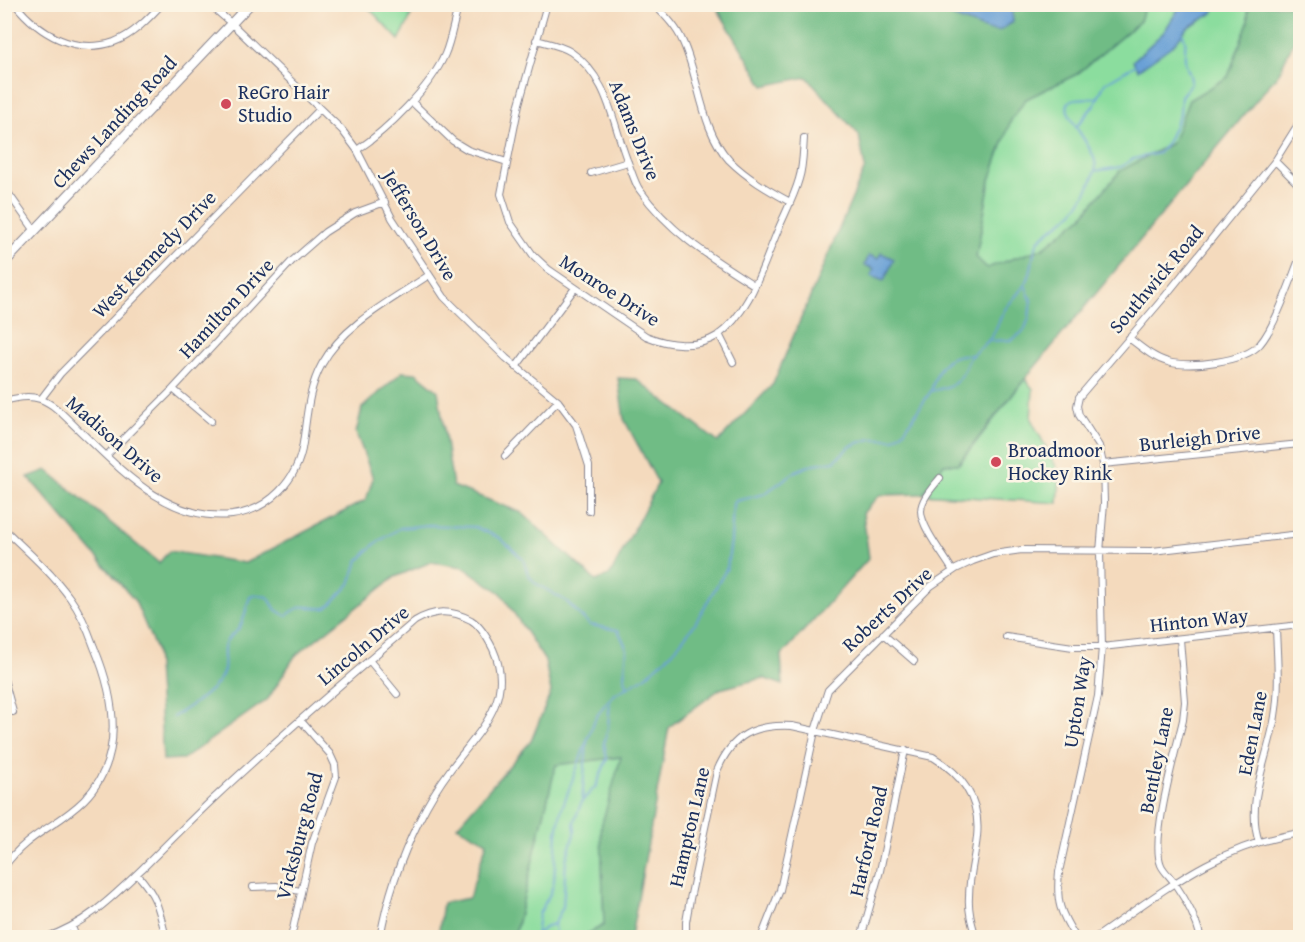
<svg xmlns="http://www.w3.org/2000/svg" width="1305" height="942" font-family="'Gentium Book Plus',serif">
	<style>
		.green { fill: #8bdd9e; stroke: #53867e; stroke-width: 1.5 }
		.forest { fill: #70bc85; stroke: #467672; stroke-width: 1.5 }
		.water { fill: #69a0d6; stroke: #42689a; stroke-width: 1.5 }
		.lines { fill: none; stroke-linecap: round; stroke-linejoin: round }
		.stream { stroke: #69a0d6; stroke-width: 2 }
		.minor-casing { stroke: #88848e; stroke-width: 8 }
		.secondary-casing { stroke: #88848e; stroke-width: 11 }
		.minor { stroke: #fff; stroke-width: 6 }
		.secondary { stroke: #fff; stroke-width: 9 }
		.poi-dot { fill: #d1495b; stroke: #fcf5e5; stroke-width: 2 }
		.labels { text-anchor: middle; stroke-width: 5; stroke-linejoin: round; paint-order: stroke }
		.poi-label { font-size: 20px; fill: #1b2f5e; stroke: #fcf5e5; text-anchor: start }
		.street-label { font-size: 20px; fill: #1b2f5e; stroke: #fcf5e5 }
	</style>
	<rect width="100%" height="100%" fill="#fcf5e5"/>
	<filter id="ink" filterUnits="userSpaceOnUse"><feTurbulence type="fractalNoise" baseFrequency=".0167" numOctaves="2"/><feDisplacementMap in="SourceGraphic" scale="12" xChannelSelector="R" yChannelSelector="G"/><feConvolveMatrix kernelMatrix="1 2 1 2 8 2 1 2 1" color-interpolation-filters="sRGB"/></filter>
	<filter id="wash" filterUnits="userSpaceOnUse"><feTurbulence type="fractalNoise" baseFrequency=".008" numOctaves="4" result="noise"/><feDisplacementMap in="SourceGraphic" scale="24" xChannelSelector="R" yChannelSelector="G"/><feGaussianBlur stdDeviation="1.35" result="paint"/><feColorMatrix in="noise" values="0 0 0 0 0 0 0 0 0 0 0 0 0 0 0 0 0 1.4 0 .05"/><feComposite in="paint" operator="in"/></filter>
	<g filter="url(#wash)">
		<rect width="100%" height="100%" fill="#f4dabd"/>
		<path class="green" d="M366,5h48l-5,16 -10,19z
			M1145,5h36l-17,27 -31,29 40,-16 15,-18 25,-14 2,-8h33v17l-20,55 -39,23 -17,43 -52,28 -39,47 -38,30 -56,20 -11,-10 14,-78 21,-60 15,-21 51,-25 63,-53z
			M1025,379l8,10 -2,30 29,55 -2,29 -135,-9 21,-30h15z
			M622,757l-21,70 3,98 -22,12 -68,1 42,-174z"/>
		<path class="forest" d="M715,5h430l-5,16 -63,53 -51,25 -15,21 -21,60 -14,77 11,11 56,-20 38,-30 39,-47 52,-28 17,-43 39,-23 20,-55v-17h52v22l-21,46 -259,312 -62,79h-14l-21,30 -43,1 -17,18 6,45 -88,98 2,29 -20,-7 -43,11 -51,38 -38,210h-49l22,-12 -3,-98 20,-70 -65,8 -42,172h-76l5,-34 26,-5 18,-56 -30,-16 74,-85 20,-49 -6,-31 -44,-68 -38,-26 -32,-5 -36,15 -100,79 -27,43 -85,60 -20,1 -7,-110 -21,-49 -107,-124 19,-7 112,93 10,-12 76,12 121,-63 7,-22 -17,-45 6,-25 40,-36 14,1 22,18 15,95 69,27 74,68 14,-6 48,-92 -34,-64 -6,-41 18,1 82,63 55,-58 92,-216 -6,-33 -52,-58 -43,9z"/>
		<path class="water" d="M941,5h81l-10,7 1,10 -14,9 -12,-1 -32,-12z
			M1181,5h34l-2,8 -25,14 -15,18 -35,25 -5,-9 31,-29z
			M881,253l13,6 -10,22 -13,-5 3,-7 -9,-4 4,-10 9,4z"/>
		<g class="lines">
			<path class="stream" d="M1077,126l18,-22 10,-21 32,-19
				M1095,171l26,-4 12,-8 26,-6 9,-12 12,-27 1,-18 10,-12c1,-10 -6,-16 -6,-25 -1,-10 3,-18 -3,-26
				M988,341l24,-1 12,-9 5,-13 2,-18 -6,-15
				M931,391c7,-24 13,-38 41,-36
				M173,717c16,-10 46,-28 51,-47 2,-10 -3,-20 2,-28 3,-6 10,-9 13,-14 6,-9 7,-21 11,-31l6,-2 12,2 8,13 10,6c21,-16 18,-6 41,-8l23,-24 8,-23 17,-17 25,-16 28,-3 47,2 25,11 23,21 5,15 7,9 31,18 24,24 28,5 9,19 -3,27 4,12
				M582,801l14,-15 11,-27 -3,-16 4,-15 2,-29
				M537,935l10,-9 7,-2
				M536,937l3,-23 12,-22 3,-11 3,-48 4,-22 34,-92 10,-15 10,-10 30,-17 28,-25 21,-27 33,-57 4,-27 2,-37 3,-3 28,-7 32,-23 18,-7 20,-3 17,-15 7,-3 13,-4h23l10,-8 27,-40c8,-2 18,-3 25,-9 9,-7 9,-19 16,-27 7,-7 15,-11 20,-19 6,-9 8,-20 14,-28 7,-10 17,-18 22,-29 6,-13 3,-27 11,-39 7,-8 16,-13 25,-20 15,-12 25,-30 31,-49 7,-21 -43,-62 -23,-71 8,-4 18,1 26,-3
				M556,938l-2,-14 9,-17 3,-47 9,-29 -1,-9 8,-21 5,-60"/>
		</g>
	</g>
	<g filter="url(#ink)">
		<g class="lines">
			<defs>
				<path id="minor" d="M15,4c24,30 60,51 99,38 19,-7 35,-24 48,-38
					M209,4l23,20 110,106 15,20 35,68 52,79 62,61 52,43 18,24 13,41v45
					M547,4l-28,100 -18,90 9,28 23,33 15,14 98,67c22,9 50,13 71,0 33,-23 46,-71 61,-106 7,-17 16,-33 21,-51 4,-12 4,-28 5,-41
					M653,4c11,10 23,22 29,36 18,38 18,88 47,120 18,18 39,30 61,42
					M536,40c11,3 26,6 35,12 37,25 41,69 56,108 4,9 7,21 12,29 31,44 71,68 115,96
					M412,102l41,39 15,9 39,12
					M357,150c30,-20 74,-63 88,-96 6,-14 9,-34 14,-50
					M1275,161l25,25
					M591,173l37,-11
					M4,187l31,44
					M719,334l14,28
					M1129,338c12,9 24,20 39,24 21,6 77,0 92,-18 15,-17 31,-64 40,-87
					M516,367l59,-79
					M173,389l38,32
					M41,399l19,-25 260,-265
					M4,401c12,-3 24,-6 36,-2 15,5 28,21 39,31 42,40 89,92 153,85 37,-5 66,-35 71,-72 4,-26 5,-54 19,-79 22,-40 70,-64 107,-89
					M106,456l67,-67 119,-128 33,-29 30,-19 30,-11
					M505,456l53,-55
					M1103,464l197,-20
					M940,478c-7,9 -19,21 -19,33 0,16 24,46 32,60
					M4,529c23,22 48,44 66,69 11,15 18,32 24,49 21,50 32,110 -10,153 -27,27 -56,33 -80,67
					M883,634l31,27
					M1006,637l67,10h29l198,-22
					M1180,639l5,63 -2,18c-7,30 -33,120 -22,145 3,7 10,12 14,19 11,16 21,34 26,54
					M369,660l28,34
					M4,679l9,33
					M1259,842c-14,-40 10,-86 16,-126 5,-30 2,-58 1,-88
					M137,874c20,22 22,35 29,64
					M253,887l23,-1 24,5
					M72,926l4,12
					M44,938c41,-13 70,-42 100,-71 22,-22 45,-45 68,-67 66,-62 134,-120 203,-179 19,-11 35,-12 56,-1 10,6 17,19 22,29 23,51 -15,83 -43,121 -12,16 -22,33 -31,51 -18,36 -32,77 -39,117
					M291,938l21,-95 24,-66 -1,-12 -5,-11 -30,-34
					M686,938v-16l4,-23 27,-128c15,-36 37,-47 75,-45l141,31c30,18 48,43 44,80 -2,20 -8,39 -8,60 -1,14 3,27 7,41
					M761,938l19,-48 35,-159 13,-41 103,-104 25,-17 17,-8 20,-7 29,-4 130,1 148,-17
					M861,938l19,-67 25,-121
					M1076,938c-16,-26 -20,-35 -17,-66l39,-176 4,-49 -2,-95 4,-49 -1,-39 -4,-18 -20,-31 -2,-9 2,-9 87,-102 109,-134 25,-40
					M1095,938c67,-46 122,-93 205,-105
					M1300,938v-1"/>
				<path id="secondary" d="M4,263l246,-259"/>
			</defs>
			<use href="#minor" class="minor-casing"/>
			<use href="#secondary" class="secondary-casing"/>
			<use href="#minor" class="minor"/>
			<use href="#secondary" class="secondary"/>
		</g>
	</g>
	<g class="poi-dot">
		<circle cx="226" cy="104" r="6"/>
		<circle cx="996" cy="462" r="6"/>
	</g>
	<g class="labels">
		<g class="poi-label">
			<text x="238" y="99">ReGro Hair<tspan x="238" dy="23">Studio</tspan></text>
			<text x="1008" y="457">Broadmoor<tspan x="1008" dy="23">Hockey Rink</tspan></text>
		</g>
		<g class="street-label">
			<text transform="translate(114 122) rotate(-47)" y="7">Chews Landing Road</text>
			<text transform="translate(635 130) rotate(68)" y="7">Adams Drive</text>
			<text transform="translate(420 225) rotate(59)" y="7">Jefferson Drive</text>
			<text transform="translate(154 254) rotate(-46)" y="7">West Kennedy Drive</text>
			<text transform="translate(1156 279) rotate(-50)" y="7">Southwick Road</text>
			<text transform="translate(610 290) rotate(33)" y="7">Monroe Drive</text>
			<text transform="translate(226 308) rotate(-47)" y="7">Hamilton Drive</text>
			<text transform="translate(1200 438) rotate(-6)" y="7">Burleigh Drive</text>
			<text transform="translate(115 439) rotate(41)" y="7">Madison Drive</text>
			<text transform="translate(887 609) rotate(-43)" y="7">Roberts Drive</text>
			<text transform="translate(1199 620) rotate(-6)" y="7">Hinton Way</text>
			<text transform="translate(363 645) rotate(-40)" y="7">Lincoln Drive</text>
			<text transform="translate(1077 702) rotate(-81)" y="7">Upton Way</text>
			<text transform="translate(1252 733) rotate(-79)" y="7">Eden Lane</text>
			<text transform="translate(1156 760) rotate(-79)" y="7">Bentley Lane</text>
			<text transform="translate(689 827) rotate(-77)" y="7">Hampton Lane</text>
			<text transform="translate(299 836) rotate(-75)" y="7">Vicksburg Road</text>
			<text transform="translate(868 841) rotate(-77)" y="7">Harford Road</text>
		</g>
	</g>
	<rect width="1305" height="942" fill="none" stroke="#fcf5e5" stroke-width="24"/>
</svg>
